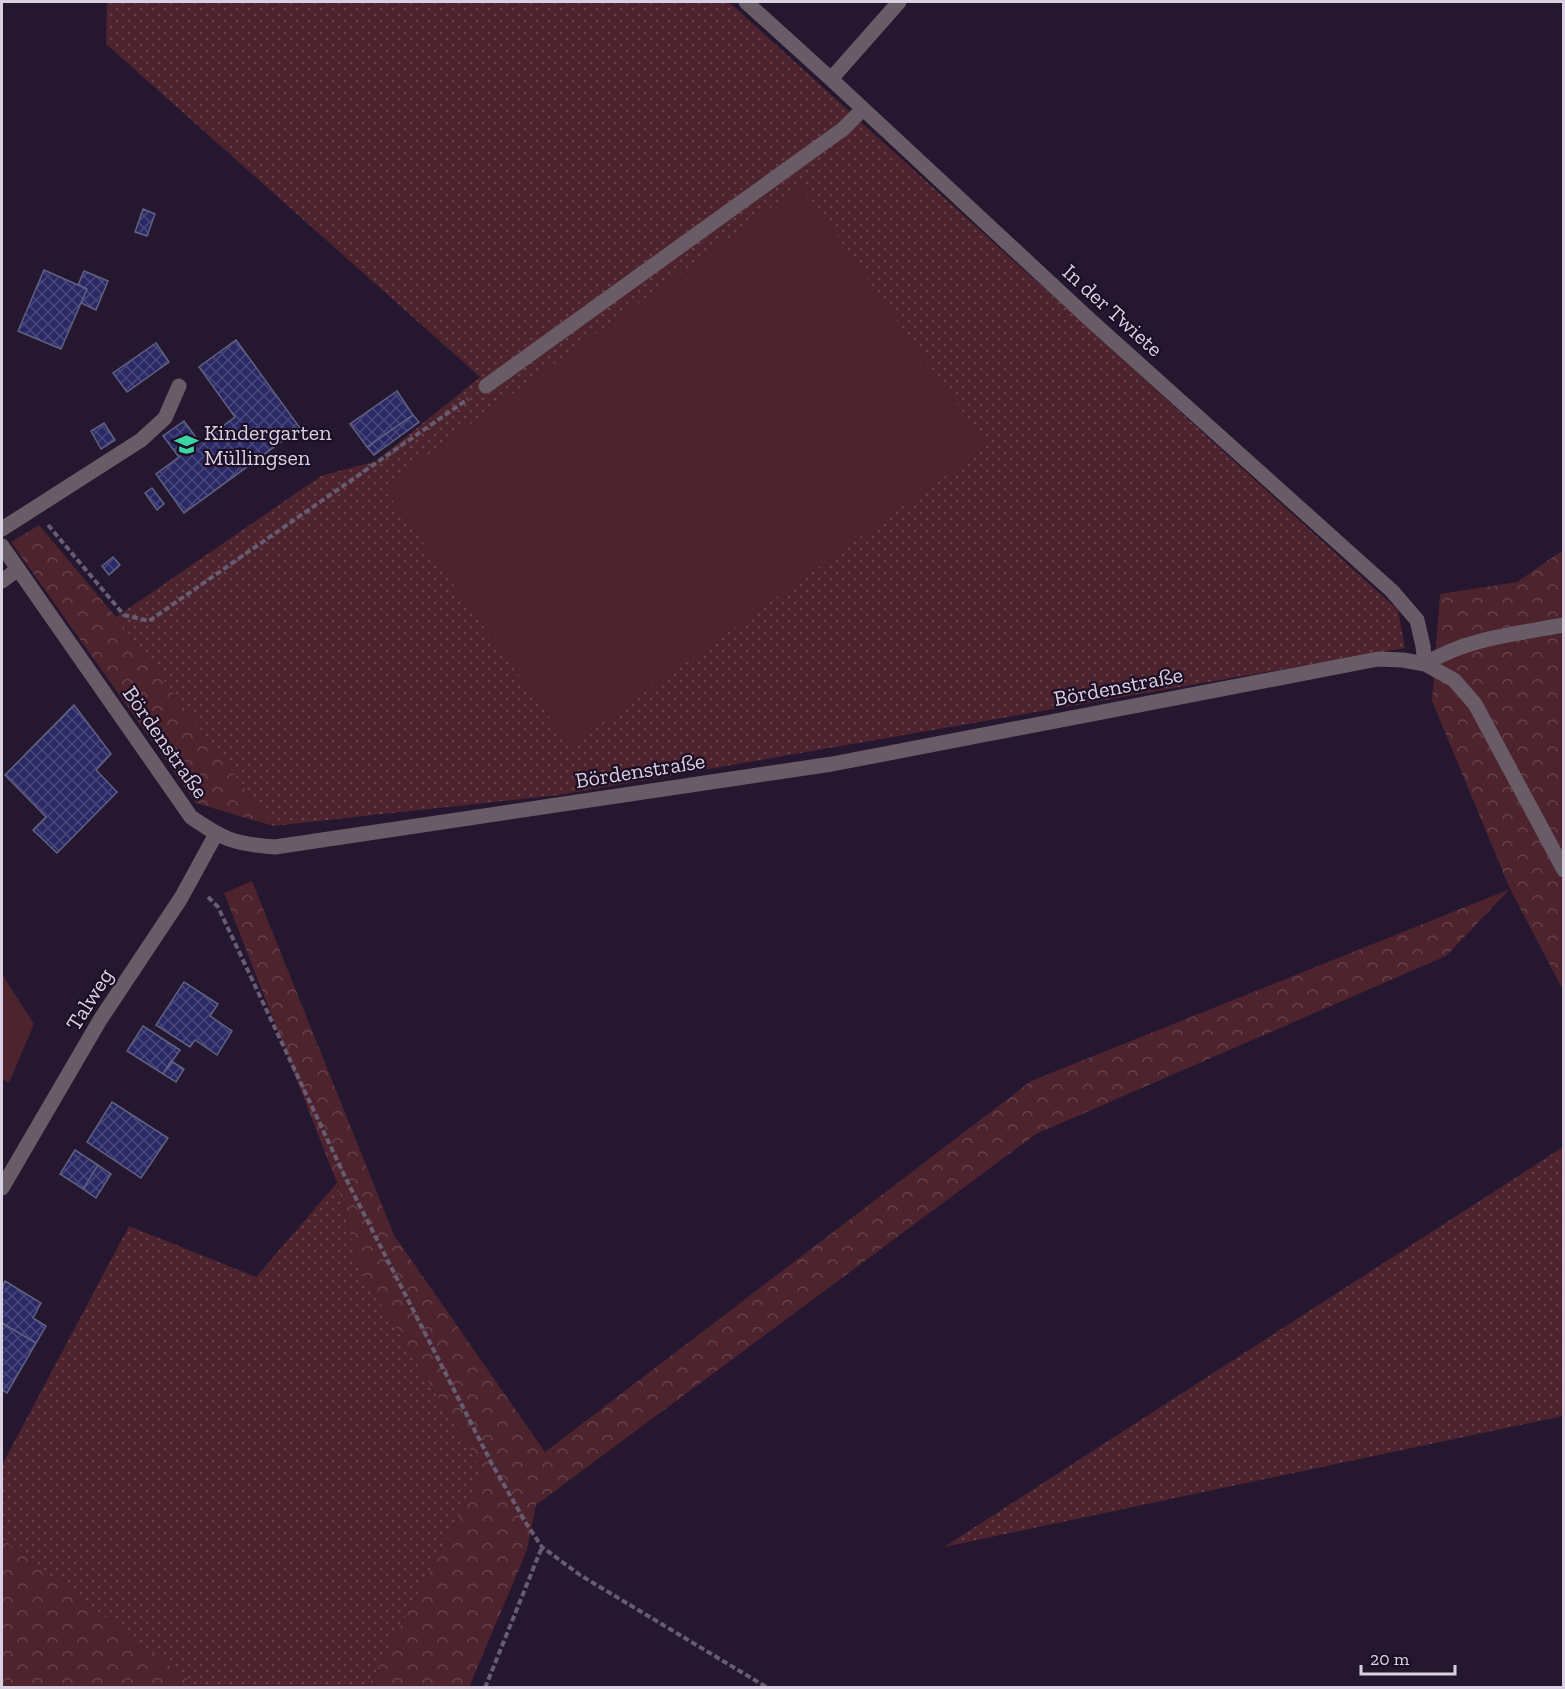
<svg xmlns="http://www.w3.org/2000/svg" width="1565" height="1689" font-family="'Zilla Slab',serif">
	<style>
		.grass { fill: url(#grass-dots) }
		.forest { fill: url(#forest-crowns) }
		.pitch { fill: #4d232e }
		.building { fill: url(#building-cross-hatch); stroke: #5f6281; stroke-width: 1.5 }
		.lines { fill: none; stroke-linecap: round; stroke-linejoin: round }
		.path { stroke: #675c71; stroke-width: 4; stroke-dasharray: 6 3; stroke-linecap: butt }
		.minor { stroke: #695c66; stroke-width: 15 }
		.labels { text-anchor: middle; stroke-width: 4.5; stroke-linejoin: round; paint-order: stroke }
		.street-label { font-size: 22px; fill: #d9d1e1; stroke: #1b0e25 }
		.poi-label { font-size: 22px; fill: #d9d1e1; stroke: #1b0e25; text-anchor: start }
	</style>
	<defs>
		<pattern id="grass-dots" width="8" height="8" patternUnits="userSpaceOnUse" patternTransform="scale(1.5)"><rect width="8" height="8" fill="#4d232e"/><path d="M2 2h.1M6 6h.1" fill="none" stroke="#66424c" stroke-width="1.8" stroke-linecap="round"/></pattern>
		<pattern id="forest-crowns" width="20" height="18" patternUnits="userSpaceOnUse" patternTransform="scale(1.5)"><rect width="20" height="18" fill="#4d232e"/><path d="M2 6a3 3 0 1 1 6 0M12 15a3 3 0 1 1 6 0" fill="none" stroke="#66424c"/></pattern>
		<pattern id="building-cross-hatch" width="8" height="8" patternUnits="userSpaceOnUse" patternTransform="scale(1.5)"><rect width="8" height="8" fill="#2b2965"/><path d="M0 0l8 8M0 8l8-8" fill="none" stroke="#49477b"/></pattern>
	</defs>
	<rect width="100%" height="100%" fill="#24172f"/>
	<path class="grass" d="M107,2h622l669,608 7,38 -846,147 -286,31 -157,-209 205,-141 55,-15 104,-84 -374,-333z
		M1563,1147v269l-619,131z
		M337,1183l22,85 124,203 -115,216 -170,1 -196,-149v-74l127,-239 127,51z"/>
	<path class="forest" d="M39,525l77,92 157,209 -77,-23 -185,-261z
		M1563,550v440l-53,-101 -64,67 -410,178 -500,371 -9,45 -58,137h-101l115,-216 -124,-203 -22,-85 -113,-290 28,-12 142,354 151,217 486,-371 479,-192 -78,-188 8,-107 77,-12z
		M2,1539l196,148h-196z"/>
	<path class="pitch" d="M801,186l186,260 -417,300 -187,-259z
		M2,974l32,50 -25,59 -7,-4z"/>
	<path class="building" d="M143,209l12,5 -8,22 -12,-4z
		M44,270l43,19 -26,60 -43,-18z
		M84,271l24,10 -12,29 -15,-7 6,-14 -9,-4z
		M236,340l64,88 -116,85 -28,-39 23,-17 -16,-21 21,-15 16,22 35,-26 -36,-50z
		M156,343l13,19 -42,30 -14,-19z
		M397,391l16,24 -46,32 -17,-23z
		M413,415l6,7 -45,33 -7,-8z
		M104,423l11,17 -14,9 -10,-18z
		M152,488l12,16 -7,6 -12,-17z
		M113,557l7,8 -11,10 -7,-9z
		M74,705l37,49 -15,16 21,22 -60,61 -24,-23 13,-13 -41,-42z
		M184,982l34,22 -8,12 22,15 -15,24 -22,-15 -5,7 -34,-22z
		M143,1026l37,24 -17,24 -36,-23z
		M171,1061l13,8 -8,13 -13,-8z
		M112,1102l56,36 -27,40 -54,-36z
		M75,1150l23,15 -15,24 -23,-15z
		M98,1165l13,9 -15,24 -13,-9z
		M5,1281l36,22 -8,15 13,8 -10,17 -34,-20v-35z
		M2,1323l34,20 -29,50 -5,-3z"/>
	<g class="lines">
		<path class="path" d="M48,525l76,90 25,6 319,-222
			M208,897l10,10 128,272 146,285 34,59 16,24 38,28 188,113
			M485,1688l57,-141"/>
		<path class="minor" d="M746,2l85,77 258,240 303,272 25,29 6,26 2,18
			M831,79l68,-77
			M486,386l357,-257 20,-20
			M2,529l139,-89 24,-22 14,-32
			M2,546l189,271c33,23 44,27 84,30l557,-83 546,-105 25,1 22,4 29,16 21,24 89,166
			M2,581l16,-12
			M1425,664c42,-26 90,-30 139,-39
			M2,1188l98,-168 81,-122 35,-64"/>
	</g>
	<defs>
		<symbol id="school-bare" viewBox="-9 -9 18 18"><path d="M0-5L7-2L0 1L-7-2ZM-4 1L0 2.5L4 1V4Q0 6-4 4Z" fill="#3dd4a3" stroke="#1b0e25" stroke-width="2.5" paint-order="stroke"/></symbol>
	</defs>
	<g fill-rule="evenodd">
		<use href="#school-bare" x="170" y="428" width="33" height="33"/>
	</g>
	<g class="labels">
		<g class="street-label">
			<text transform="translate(1113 310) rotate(42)" y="8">In der Twiete</text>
			<text transform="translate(1118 686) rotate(-11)" y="8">Bördenstraße</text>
			<text transform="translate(166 742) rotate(55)" y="8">Bördenstraße</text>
			<text transform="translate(640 770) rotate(-9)" y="8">Bördenstraße</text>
			<text transform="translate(89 999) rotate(-58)" y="8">Talweg</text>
		</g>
		<g class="poi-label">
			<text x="204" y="440">Kindergarten<tspan x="204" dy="25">Müllingsen</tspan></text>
		</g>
	</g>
	<rect width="1565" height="1689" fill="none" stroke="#d9d1e1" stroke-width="6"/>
	<path d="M1361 1665v9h94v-9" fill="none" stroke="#d9d1e1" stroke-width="3"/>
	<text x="1370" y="1665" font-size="18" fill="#d9d1e1" stroke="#1b0e25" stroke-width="4.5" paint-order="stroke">20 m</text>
</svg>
